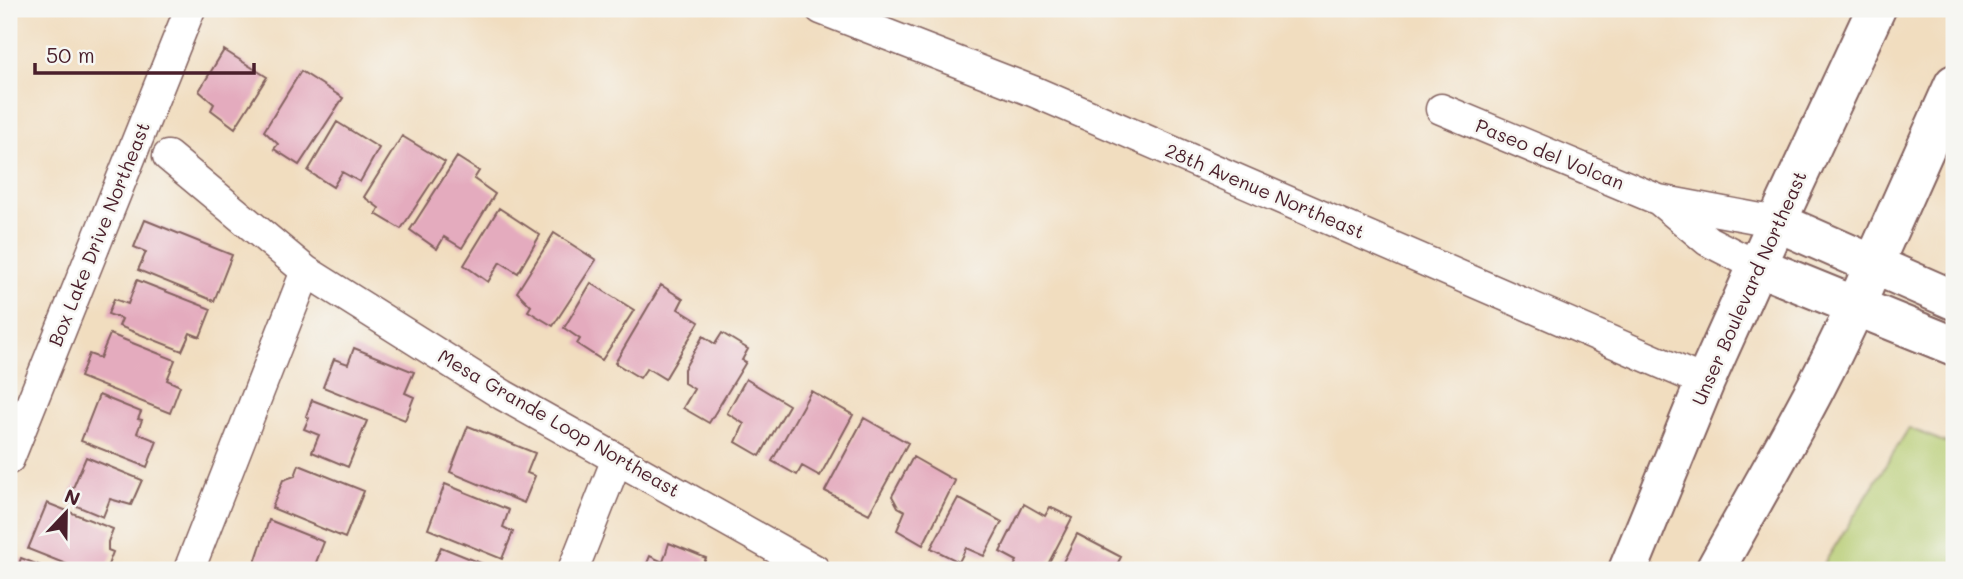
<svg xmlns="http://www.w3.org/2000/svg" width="1963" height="579" font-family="Mali,sans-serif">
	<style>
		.green { fill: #b5cb70; stroke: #80754e; stroke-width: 2 }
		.building { fill: #e4abbe }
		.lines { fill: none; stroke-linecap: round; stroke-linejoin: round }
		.street-casing { stroke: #84625f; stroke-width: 33 }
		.secondary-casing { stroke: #84625f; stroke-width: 42 }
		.primary-casing { stroke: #84625f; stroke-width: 42 }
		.street { stroke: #fff; stroke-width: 30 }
		.secondary { stroke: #fff; stroke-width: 38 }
		.primary { stroke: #fff; stroke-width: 38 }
		.labels { text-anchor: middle; stroke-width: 5; stroke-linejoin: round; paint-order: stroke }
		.street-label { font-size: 19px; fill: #4a1f2b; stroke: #f6f6f2 }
	</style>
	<rect width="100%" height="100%" fill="#f6f6f2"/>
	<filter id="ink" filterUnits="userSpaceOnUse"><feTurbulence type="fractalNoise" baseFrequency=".0143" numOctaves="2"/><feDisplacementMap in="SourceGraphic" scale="14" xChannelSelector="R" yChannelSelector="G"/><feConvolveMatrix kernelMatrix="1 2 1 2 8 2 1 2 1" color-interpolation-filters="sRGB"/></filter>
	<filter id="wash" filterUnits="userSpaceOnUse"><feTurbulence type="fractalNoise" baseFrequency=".00686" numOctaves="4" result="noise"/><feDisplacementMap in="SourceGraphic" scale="28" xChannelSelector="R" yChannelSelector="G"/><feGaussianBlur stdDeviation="1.57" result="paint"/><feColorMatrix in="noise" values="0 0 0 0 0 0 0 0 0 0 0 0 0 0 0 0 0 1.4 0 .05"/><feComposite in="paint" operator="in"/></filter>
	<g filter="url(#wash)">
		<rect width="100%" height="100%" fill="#f1ddbf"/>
		<path class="green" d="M1909,428l45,18v124h-134z"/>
		<g id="blocks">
			<path class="building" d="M224,50l43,27 -32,51 -24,-18 3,-6 -15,-13z
				M301,71l42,27 -44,67 -25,-16 4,-5 -14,-13z
				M337,122l42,26 -19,34 -18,-10 -9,15 -25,-16z
				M402,136l43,26 -44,67 -25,-15 3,-6 -15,-11z
				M457,157l22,14 -5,8 21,15 -33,54 -18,-11 -7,12 -27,-19z
				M499,208l41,27 -22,38 -18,-11 -12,20 -24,-17z
				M145,220l87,35 -18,46 -76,-31 8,-18 -12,-5z
				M554,233l42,27 -43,66 -25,-15 3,-5 -14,-14z
				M137,280l74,29 -11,28 -10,-4 -8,18 -63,-25 3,-7 -14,-5 6,-15 14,5z
				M591,283l43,27 -32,50 -25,-16 3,-5 -16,-11z
				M661,285l22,14 -5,10 21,13 -34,57 -18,-11 -7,10 -25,-15z
				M722,333l26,16 -6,11 4,2 -37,61 -26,-15 11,-19 -10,-6v-14l19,-33 12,8z
				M110,334l65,26 -8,20 13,6 -10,27 -90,-36 9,-23 11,4z
				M354,348l60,24 -9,21 9,4 -9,23 -82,-33 11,-28 14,5z
				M746,379l43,26 -29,51 -24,-14 8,-18 -17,-11z
				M811,391l42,24 -33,61 -18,-10 -5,9 -25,-14z
				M99,395l42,17 -3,7 4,1 -5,13 20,8 -10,26 -66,-26z
				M312,400l55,21 -19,46 -36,-15 7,-17 -15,-6 5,-11 -3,-2z
				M864,418l44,25 -39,71 -44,-23z
				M468,426l67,27 -8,20 8,3 -11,27 -74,-31z
				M86,457l56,23 -11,25 -21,-6 -7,18 -36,-15z
				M913,457l42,24 -32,64 -26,-15 8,-19 -7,-4 -6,-11z
				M299,465l65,26 -19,47 -73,-30 11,-28 12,-4z
				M445,484l64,26 -6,17 10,5 -11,27 -74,-30z
				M958,498l44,24 -18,34 -18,-8 -7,14 -28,-14z
				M47,503l66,26 -5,13v8l5,2 -7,18h-25l-53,-21z
				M1024,504l21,12 5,-9 22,11 -27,52h-33l5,-9 -17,-9z
				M269,520l55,22 -11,28 -60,-1z
				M1077,534l44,23 -7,13h-55z
				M669,543l37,15 -5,12h-65l2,-5 7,3 5,-12 13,6z
				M441,547l57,23h-67z
				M21,558l30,12h-34z"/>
		</g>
	</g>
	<g filter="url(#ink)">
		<use href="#blocks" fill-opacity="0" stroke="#84625f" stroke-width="2"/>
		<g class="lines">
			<defs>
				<path id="street" d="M821,9l214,83 670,290
					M1441,109l218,91 118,22
					M168,156l138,115 197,124 312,175
					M1659,200l49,41 49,25
					M9,459l181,-450
					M189,570l117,-299
					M573,570l44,-111"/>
				<path id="secondary" d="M1777,222l99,-213
					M1874,263l80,-179"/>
				<path id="primary" d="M1757,266l197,80
					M1628,570l77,-188 72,-160 177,78
					M1715,570c55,-100 116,-200 159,-307"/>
			</defs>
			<use href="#street" class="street-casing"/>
			<use href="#secondary" class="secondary-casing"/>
			<use href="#primary" class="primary-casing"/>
			<use href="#street" class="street"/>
			<use href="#secondary" class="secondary"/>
			<use href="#primary" class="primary"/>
		</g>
	</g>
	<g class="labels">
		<g class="street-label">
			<text transform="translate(1550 154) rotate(22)" y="7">Paseo del Volcan</text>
			<text transform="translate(1265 191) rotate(23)" y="7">28th Avenue Northeast</text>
			<text transform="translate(99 234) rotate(-68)" y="7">Box Lake Drive Northeast</text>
			<text transform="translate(1749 288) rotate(-66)" y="7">Unser Boulevard Northeast</text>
			<text transform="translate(559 423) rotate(30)" y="7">Mesa Grande Loop Northeast</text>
		</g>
	</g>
	<rect width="1963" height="579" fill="none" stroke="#f6f6f2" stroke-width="35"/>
	<g transform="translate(66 513) rotate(22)" stroke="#f6f6f2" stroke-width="5" paint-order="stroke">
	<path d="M0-5L12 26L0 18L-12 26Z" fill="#4a1f2b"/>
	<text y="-10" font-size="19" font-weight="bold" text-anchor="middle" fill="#4a1f2b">N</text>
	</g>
	<path d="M35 63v10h219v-10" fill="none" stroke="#4a1f2b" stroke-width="3.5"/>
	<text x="46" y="63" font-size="21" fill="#4a1f2b" stroke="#f6f6f2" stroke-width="5" paint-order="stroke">50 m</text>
</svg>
